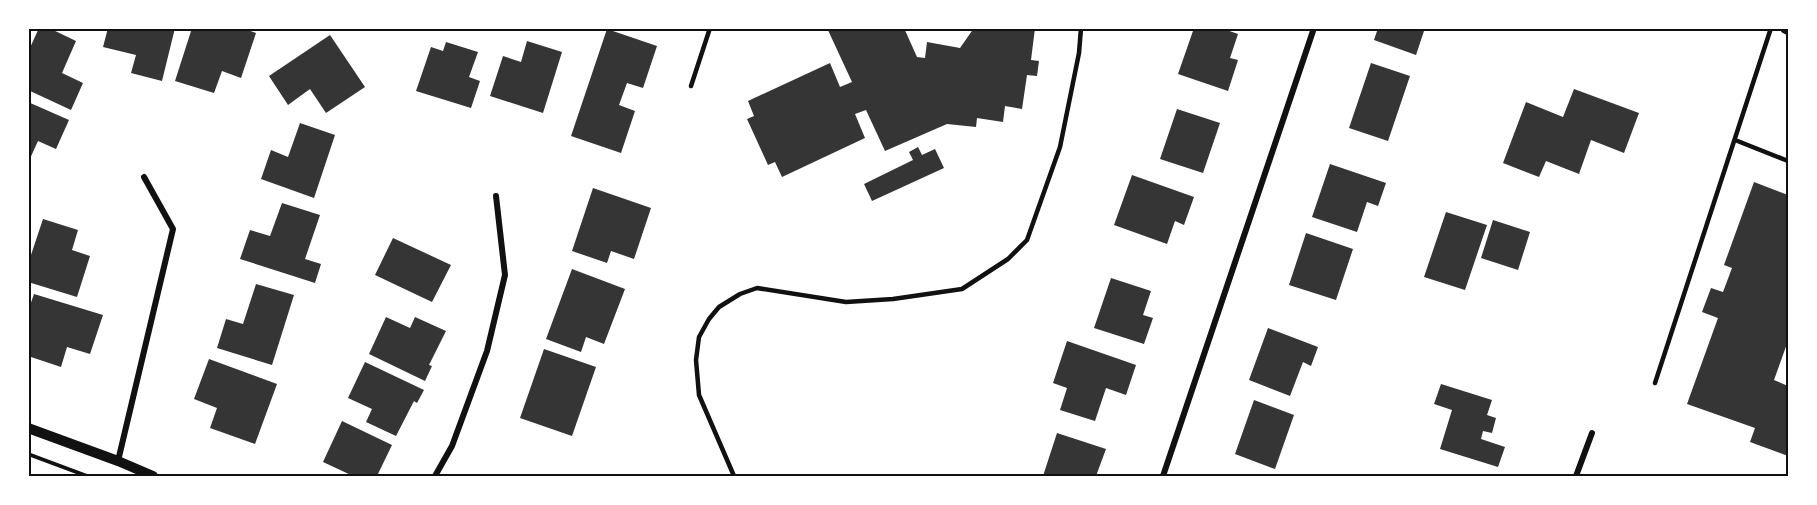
<svg xmlns="http://www.w3.org/2000/svg" width="1817" height="505" font-family="Raleway,sans-serif">
	<style>
		.building { fill: #353535 }
		.lines { fill: none; stroke-linecap: round; stroke-linejoin: round }
		.path { stroke: #111; stroke-width: 4 }
		.service { stroke: #111; stroke-width: 4.5 }
		.minor { stroke: #111; stroke-width: 6 }
		.tertiary { stroke: #111; stroke-width: 10 }
		.secondary { stroke: #111; stroke-width: 12 }
		.neatline { fill: none; stroke: #111; stroke-width: 2 }
	</style>
	<rect width="100%" height="100%" fill="#fff"/>
	<path class="building" d="M39,28h10l27,13 -14,32 21,10 -12,27 -43,-20v-38z
		M108,28h67l-13,53 -31,-8 5,-18 -33,-8z
		M192,28h50l14,5 -15,45 -19,-7 -8,22 -39,-12z
		M827,28h77l13,29 8,1 2,-16 33,6 14,-20h61l-4,32 8,1 -2,15 -10,-1 -5,34 -17,-3 -2,16 -26,-4 -1,9 -29,-3 -62,27 -19,-41 -11,4 10,24 -83,39 -7,-15 -7,3 -21,-46 7,-3 -6,-15 82,-38 10,24 12,-5z
		M1194,28h27l17,6 -8,24 8,2 -10,31 -50,-17z
		M1378,28h47l-9,27 -42,-15z
		M607,29l50,17 -14,42 -16,-5 -8,22 16,6 -14,42 -50,-17z
		M330,35l35,52 -39,26 -16,-24 -22,16 -19,-29z
		M527,41l35,11 -19,61 -53,-17 13,-40 18,6z
		M446,42l32,10 -9,25 11,4 -9,27 -55,-17 15,-44 12,4z
		M1371,63l39,13 -22,65 -39,-13z
		M1574,89l65,24 -15,40 -33,-13 -12,34 -33,-13 -7,16 -36,-14 23,-61 37,15z
		M28,102l41,18 -13,29 -18,-8 -10,22z
		M1177,109l43,14 -17,50 -43,-14z
		M300,123l35,12 -21,63 -53,-19 10,-29 17,7z
		M918,147l4,8 13,-6 9,19 -72,33 -8,-17 49,-24 -4,-8z
		M1330,164l56,19 -8,23 -11,-4 -10,30 -45,-15z
		M1132,175l62,22 -10,28 -9,-4 -8,23 -53,-19z
		M1754,182l34,13v146l-14,39 14,6v70l-38,-14 5,-14 -68,-24 31,-86 -16,-6 9,-24 12,4 9,-24 -8,-3z
		M593,188l58,20 -17,51 -23,-8 -4,12 -35,-12z
		M282,203l38,12 -15,44 16,5 -6,19 -75,-24 10,-29 20,6z
		M1446,212l41,13 -22,65 -41,-13z
		M43,219l35,11 -6,20 18,6 -13,41 -49,-15v-18z
		M1493,220l37,12 -12,38 -37,-12z
		M1306,233l47,16 -17,51 -47,-15z
		M393,238l58,27 -19,37 -57,-27z
		M572,269l53,20 -21,55 -18,-7 -5,15 -35,-13z
		M1111,278l40,13 -8,24 10,3 -9,26 -50,-16z
		M256,284l38,11 -22,70 -55,-17 9,-29 17,5z
		M34,294l69,21 -13,39 -23,-7 -6,20 -33,-11v-45z
		M386,317l24,11 5,-11 31,14 -17,34 3,1 -7,15 -56,-27z
		M1268,328l50,19 -7,19 -8,-4 -13,34 -41,-16z
		M1067,341l69,24 -10,30 -20,-7 -11,33 -35,-11 7,-22 -14,-5z
		M544,349l52,18 -24,69 -52,-18z
		M209,359l68,25 -22,60 -45,-16 7,-20 -23,-9z
		M365,362l59,28 -7,13 -3,-2 -18,35 -30,-14 6,-13 -24,-11z
		M1441,384l51,16 -5,15 9,3 -4,15 -9,-2 -2,8 24,8 -7,20 -58,-18 12,-39 -18,-6z
		M1254,400l40,15 -19,54 -40,-15z
		M342,421l50,24 -15,31h-24l-30,-14z
		M1057,433l49,16 -10,27 -8,-2v2h-45z"/>
	<g class="lines">
		<path class="path" d="M28,454l59,22"/>
		<path class="service" d="M691,86l19,-58
			M1735,140l53,21
			M1655,383l116,-355
			M734,476l-35,-81 -3,-35 3,-23 10,-18 10,-12 21,-13 17,-6 89,14 47,-3 69,-10 46,-30 19,-19 33,-93 19,-94 2,-25"/>
		<path class="minor" d="M118,461l55,-232 -29,-52
			M435,476l17,-30 35,-95 18,-76 -9,-79
			M1163,476l151,-448
			M1576,476l16,-43"/>
		<path class="tertiary" d="M28,428l90,33 35,15"/>
		<path class="secondary" d="M1786,28l2,1"/>
	</g>
	<rect width="1817" height="505" fill="none" stroke="#ffffff" stroke-width="60"/>
	<rect x="30" y="30" width="1757" height="445" class="neatline"/>
</svg>
